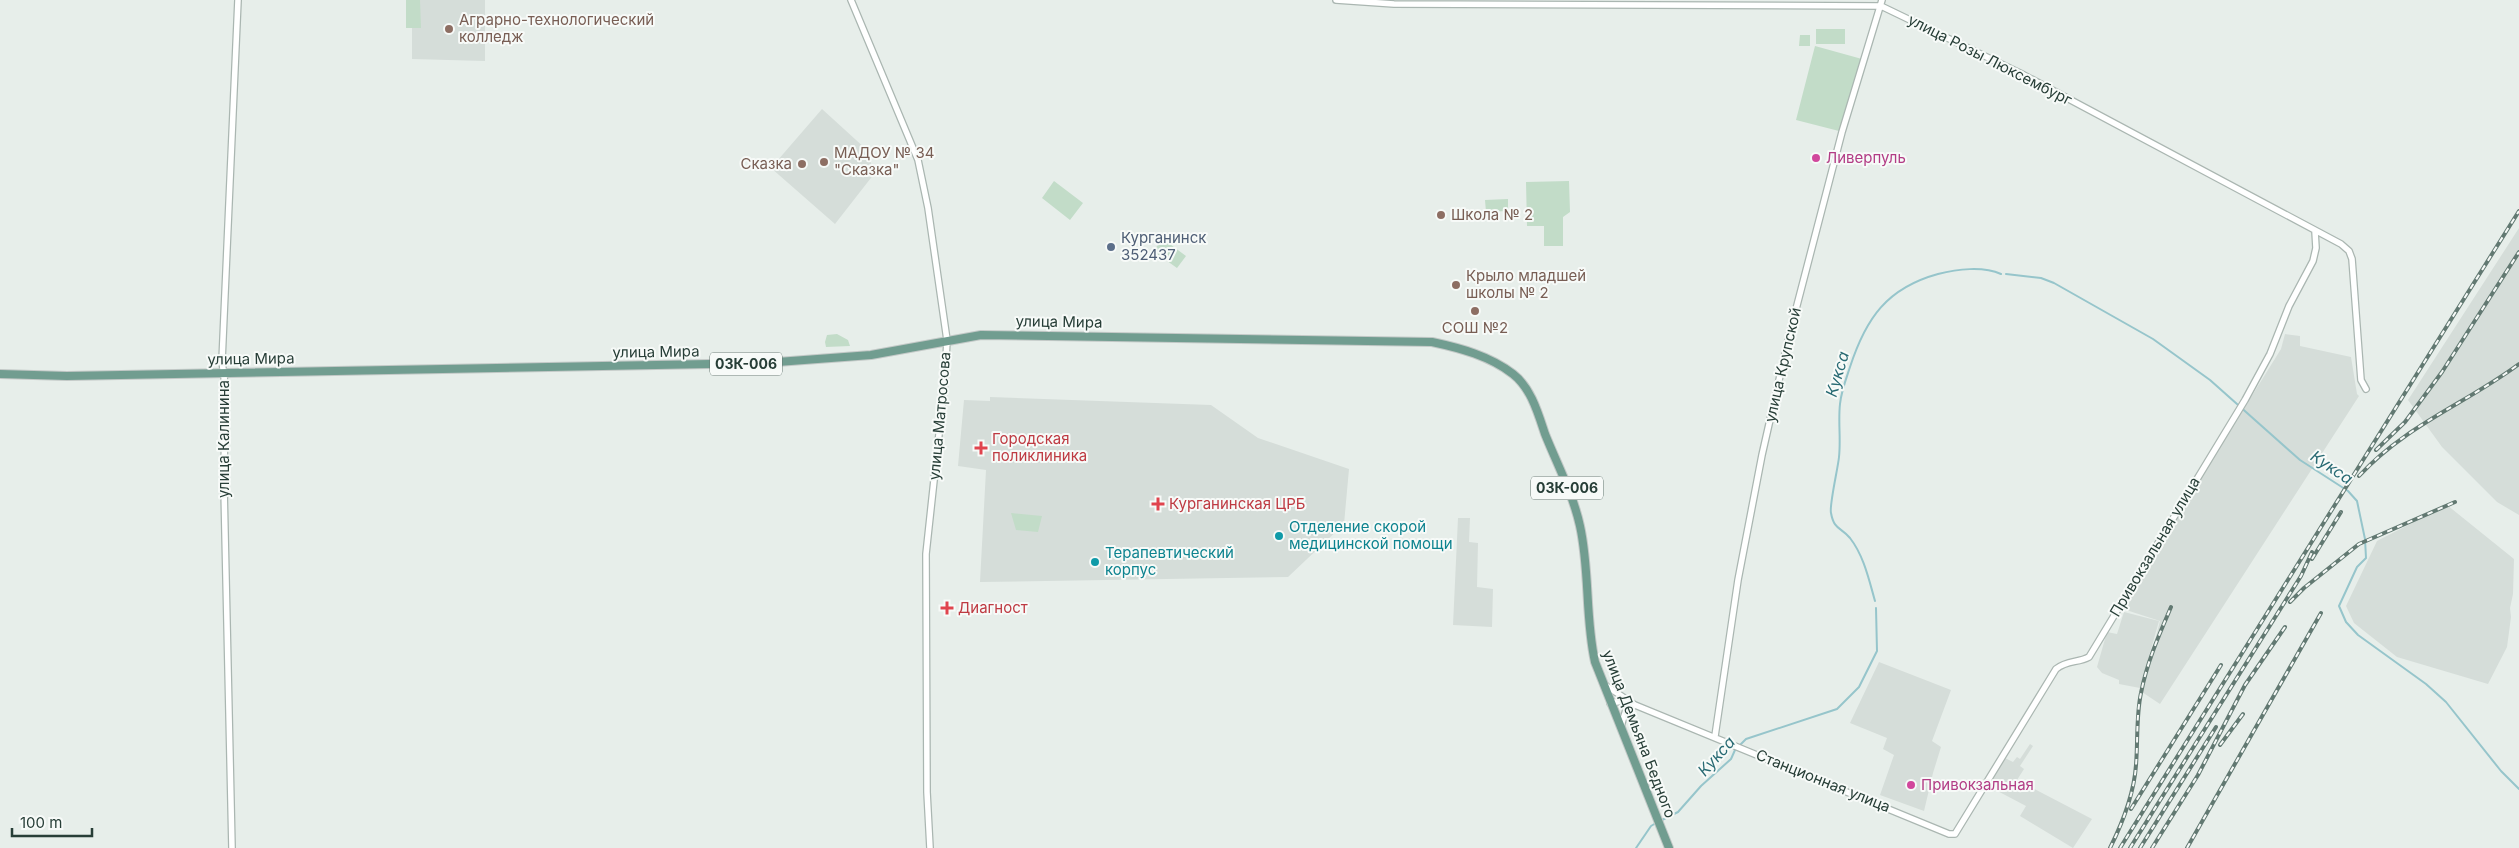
<svg xmlns="http://www.w3.org/2000/svg" width="2519" height="848" font-family="Inter,sans-serif">
	<style>
		.built { fill: #d5ddd9 }
		.green { fill: #c2dcc8 }
		.lines { fill: none; stroke-linecap: round; stroke-linejoin: round }
		.stream { stroke: #96c5cb; stroke-width: 2 }
		.minor-casing { stroke: #aab6b1; stroke-width: 8 }
		.major-casing { stroke: #c3c9c7; stroke-width: 10 }
		.minor { stroke: #fff; stroke-width: 5.5 }
		.major { stroke: #719d90; stroke-width: 8 }
		.rail-casing { stroke: #627972; stroke-width: 4 }
		.rail { stroke: #f7faf8; stroke-width: 2; stroke-dasharray: 5.5; stroke-linecap: butt }
		.education-dot { fill: #8d6e63; stroke: #f7faf8; stroke-width: 2 }
		.hotel-dot { fill: #d1479c; stroke: #f7faf8; stroke-width: 2 }
		.service-dot { fill: #5c6f8a; stroke: #f7faf8; stroke-width: 2 }
		.health-dot { fill: #e0444e; stroke: #f7faf8; stroke-width: 2 }
		.culture-dot { fill: #0f9aa8; stroke: #f7faf8; stroke-width: 2 }
		.labels { text-anchor: middle; stroke-width: 4; stroke-linejoin: round; paint-order: stroke }
		.shield { fill: #f7faf8; stroke: #657671; stroke-width: 1 }
		.shield-label { font-size: 14px; font-weight: bold; fill: #273e37 }
		.education-label { font-size: 15px; fill: #785e54; stroke: #f7faf8; text-anchor: start }
		.street-label { font-size: 15px; fill: #273e37; stroke: #f7faf8 }
		.hotel-label { font-size: 15px; fill: #b23c85; stroke: #f7faf8; text-anchor: start }
		.service-label { font-size: 15px; fill: #4e5e75; stroke: #f7faf8; text-anchor: start }
		.health-label { font-size: 15px; fill: #be3a42; stroke: #f7faf8; text-anchor: start }
		.culture-label { font-size: 15px; fill: #0d838f; stroke: #f7faf8; text-anchor: start }
		.water-label { font-size: 16px; font-style: italic; fill: #286a73; stroke: #f7faf8 }
	</style>
	<rect width="100%" height="100%" fill="#e7eeea"/>
	<path class="built" d="M412,0h73v61l-73,-2z
		M822,109l45,41 7,24 -39,50 -64,-56z
		M2519,228v287l-22,-13 -55,-55 -34,-47z
		M2285,334l15,2v10l51,11 6,37 2,2 -199,308 -18,-12 18,-71 -40,-13 161,-259z
		M990,397l221,8 47,33 91,31 -5,55 -56,53 -308,5 6,-112 -28,-4 6,-66 26,1z
		M2447,505l67,54 -1,35 -3,14 1,9 -4,30 -19,37 -91,-27 -43,-34 -8,-17 31,-65z
		M1458,518h12l-1,24 9,1 -1,44 16,2 -1,38 -39,-2z
		M2124,612l35,9 -19,67 -21,-4v-4l-17,-7 -5,-6 10,-35 10,2z
		M1879,662l72,28 -19,51 9,6 -8,26 -9,38 -44,-16 14,-40 -11,-6 4,-11 -37,-15z
		M2030,744l3,2 -13,20 4,3 -7,11 75,39 -19,29 -53,-32 6,-10 -38,-20 17,-28 8,4 4,-5 3,2z"/>
	<path class="green" d="M406,0h14l1,28h-15z
		M1816,29h29v15h-29z
		M1800,35h10v11h-11z
		M1815,46l47,13 -23,72 -43,-11z
		M1054,181l29,22 -13,17 -28,-22z
		M1569,181l1,31 -7,5v29h-19v-20h-17l-1,-44z
		M1508,199v12l-22,1 -1,-12z
		M1163,239l23,17 -9,12 -24,-17z
		M837,334l11,6 2,6 -24,1 -1,-5 2,-7z
		M1011,513l31,3 -4,16 -22,-2z"/>
	<g class="lines">
		<path class="stream" d="M2006,274l35,4 13,5 99,56 57,41 90,80 48,31 9,10 8,38 1,19 -9,9 -18,39 7,16 12,13 68,49 20,18 55,69 18,18
			M1875,601c-6,-21 -11,-45 -25,-63 -9,-11 -16,-8 -19,-25 -2,-7 7,-45 8,-56 2,-18 -1,-36 1,-53 1,-12 6,-25 10,-37 16,-49 37,-79 88,-93 19,-5 45,-8 63,0
			M1660,821l18,-9 23,-26 30,-27 4,-9 11,-11 91,-30 22,-22 18,-36 -1,-43
			M1636,848l15,-22 5,-3"/>
		<defs>
			<path id="minor" d="M851,0l67,160 10,48 19,132 -2,39 -19,175 1,238 3,56
				M1336,0l58,4 487,2 139,67 321,171 8,7 3,8 9,121 5,9
				M1605,685l30,20 -9,5 -5,16
				M1610,703l13,-2 12,4 314,129h6l101,-165c11,-9 22,-6 33,-12l156,-257 25,-46 19,-48 24,-45 3,-13 -1,-17
				M1715,736l23,-156 24,-125 27,-119 53,-204 40,-132
				M232,848l-8,-360 1,-103 -3,-24 16,-361"/>
			<path id="major" d="M0,374l67,2 697,-13 107,-8 110,-20 451,7c28,6 58,14 81,32 18,14 25,39 32,60 12,30 28,60 35,92 10,45 5,92 15,136l74,186"/>
		</defs>
		<use href="#minor" class="minor-casing"/>
		<use href="#major" class="major-casing"/>
		<use href="#minor" class="minor"/>
		<use href="#major" class="major"/>
		<defs>
			<path id="rail" d="M2376,450l29,-28 37,-50 77,-120
				M2359,476c47,-51 106,-72 160,-112
				M2312,559l29,-47
				M2290,602l14,-14 55,-44 96,-42
				M2220,745l23,-31
				M2131,809l90,-144
				M2110,848c13,-26 24,-54 26,-83 2,-24 0,-49 5,-72 6,-31 18,-58 30,-86
				M2120,848l399,-637
				M2130,848l171,-272 11,-24
				M2140,848l76,-121
				M2152,848l46,-73 47,-90 40,-58
				M2187,848l134,-235"/>
		</defs>
		<use href="#rail" class="rail-casing"/>
		<use href="#rail" class="rail"/>
	</g>
	<g class="education-dot">
		<circle cx="449" cy="29" r="5"/>
		<circle cx="824" cy="162" r="5"/>
		<circle cx="802" cy="164" r="5"/>
		<circle cx="1441" cy="215" r="5"/>
		<circle cx="1456" cy="285" r="5"/>
		<circle cx="1475" cy="311" r="5"/>
	</g>
	<g class="hotel-dot">
		<circle cx="1816" cy="158" r="5"/>
		<circle cx="1911" cy="785" r="5"/>
	</g>
	<circle class="service-dot" cx="1111" cy="247" r="5"/>
	<g class="health-dot">
		<path d="M978.5 440.5h5v5h5v5h-5v5h-5v-5h-5v-5h5z"/>
		<path d="M1155.5 496.5h5v5h5v5h-5v5h-5v-5h-5v-5h5z"/>
		<path d="M944.5 600.5h5v5h5v5h-5v5h-5v-5h-5v-5h5z"/>
	</g>
	<g class="culture-dot">
		<circle cx="1279" cy="536" r="5"/>
		<circle cx="1095" cy="562" r="5"/>
	</g>
	<g class="labels">
		<g class="shield">
			<rect x="710" y="352.5" width="72" height="23" rx="4"/>
			<rect x="1531" y="476.5" width="72" height="23" rx="4"/>
		</g>
		<g class="shield-label">
			<text x="746" y="369">03К-006</text>
			<text x="1567" y="493">03К-006</text>
		</g>
		<g class="education-label">
			<text x="459" y="25">Аграрно-технологический<tspan x="459" dy="17">колледж</tspan></text>
			<text x="834" y="158">МАДОУ № 34<tspan x="834" dy="17">"Сказка"</tspan></text>
			<text x="792" y="169" text-anchor="end">Сказка</text>
			<text x="1451" y="220">Школа № 2</text>
			<text x="1466" y="281">Крыло младшей<tspan x="1466" dy="17">школы № 2</tspan></text>
			<text x="1475" y="333" text-anchor="middle">СОШ №2</text>
		</g>
		<g class="street-label">
			<text transform="translate(1990 60) rotate(27)" y="5">улица Розы Люксембург</text>
			<text transform="translate(1059 322) rotate(1)" y="5">улица Мира</text>
			<text transform="translate(656 352) rotate(-1)" y="5">улица Мира</text>
			<text transform="translate(251 359) rotate(-1)" y="5">улица Мира</text>
			<text transform="translate(1783 365) rotate(-77)" y="5">улица Крупской</text>
			<text transform="translate(940 416) rotate(-85)" y="5">улица Матросова</text>
			<text transform="translate(224 439) rotate(-90)" y="5">улица Калинина</text>
			<text transform="translate(2155 547) rotate(-59)" y="5">Привокзальная улица</text>
			<text transform="translate(1639 734) rotate(69)" y="5">улица Демьяна Бедного</text>
			<text transform="translate(1823 781) rotate(22)" y="5">Станционная улица</text>
		</g>
		<g class="hotel-label">
			<text x="1826" y="163">Ливерпуль</text>
			<text x="1921" y="790">Привокзальная</text>
		</g>
		<g class="service-label">
			<text x="1121" y="243">Курганинск<tspan x="1121" dy="17">352437</tspan></text>
		</g>
		<g class="health-label">
			<text x="992" y="444">Городская<tspan x="992" dy="17">поликлиника</tspan></text>
			<text x="1169" y="509">Курганинская ЦРБ</text>
			<text x="958" y="613">Диагност</text>
		</g>
		<g class="culture-label">
			<text x="1289" y="532">Отделение скорой<tspan x="1289" dy="17">медицинской помощи</tspan></text>
			<text x="1105" y="558">Терапевтический<tspan x="1105" dy="17">корпус</tspan></text>
		</g>
		<g class="water-label">
			<text transform="translate(1837 374) rotate(-74)" y="6">Кукса</text>
			<text transform="translate(2332 467) rotate(34)" y="6">Кукса</text>
			<text transform="translate(1716 756) rotate(-48)" y="6">Кукса</text>
		</g>
	</g>
	<path d="M12 828v8h80v-8" fill="none" stroke="#273e37" stroke-width="2.5"/>
	<text x="20" y="828" font-size="15" fill="#273e37" stroke="#f7faf8" stroke-width="4" paint-order="stroke">100 m</text>
</svg>
